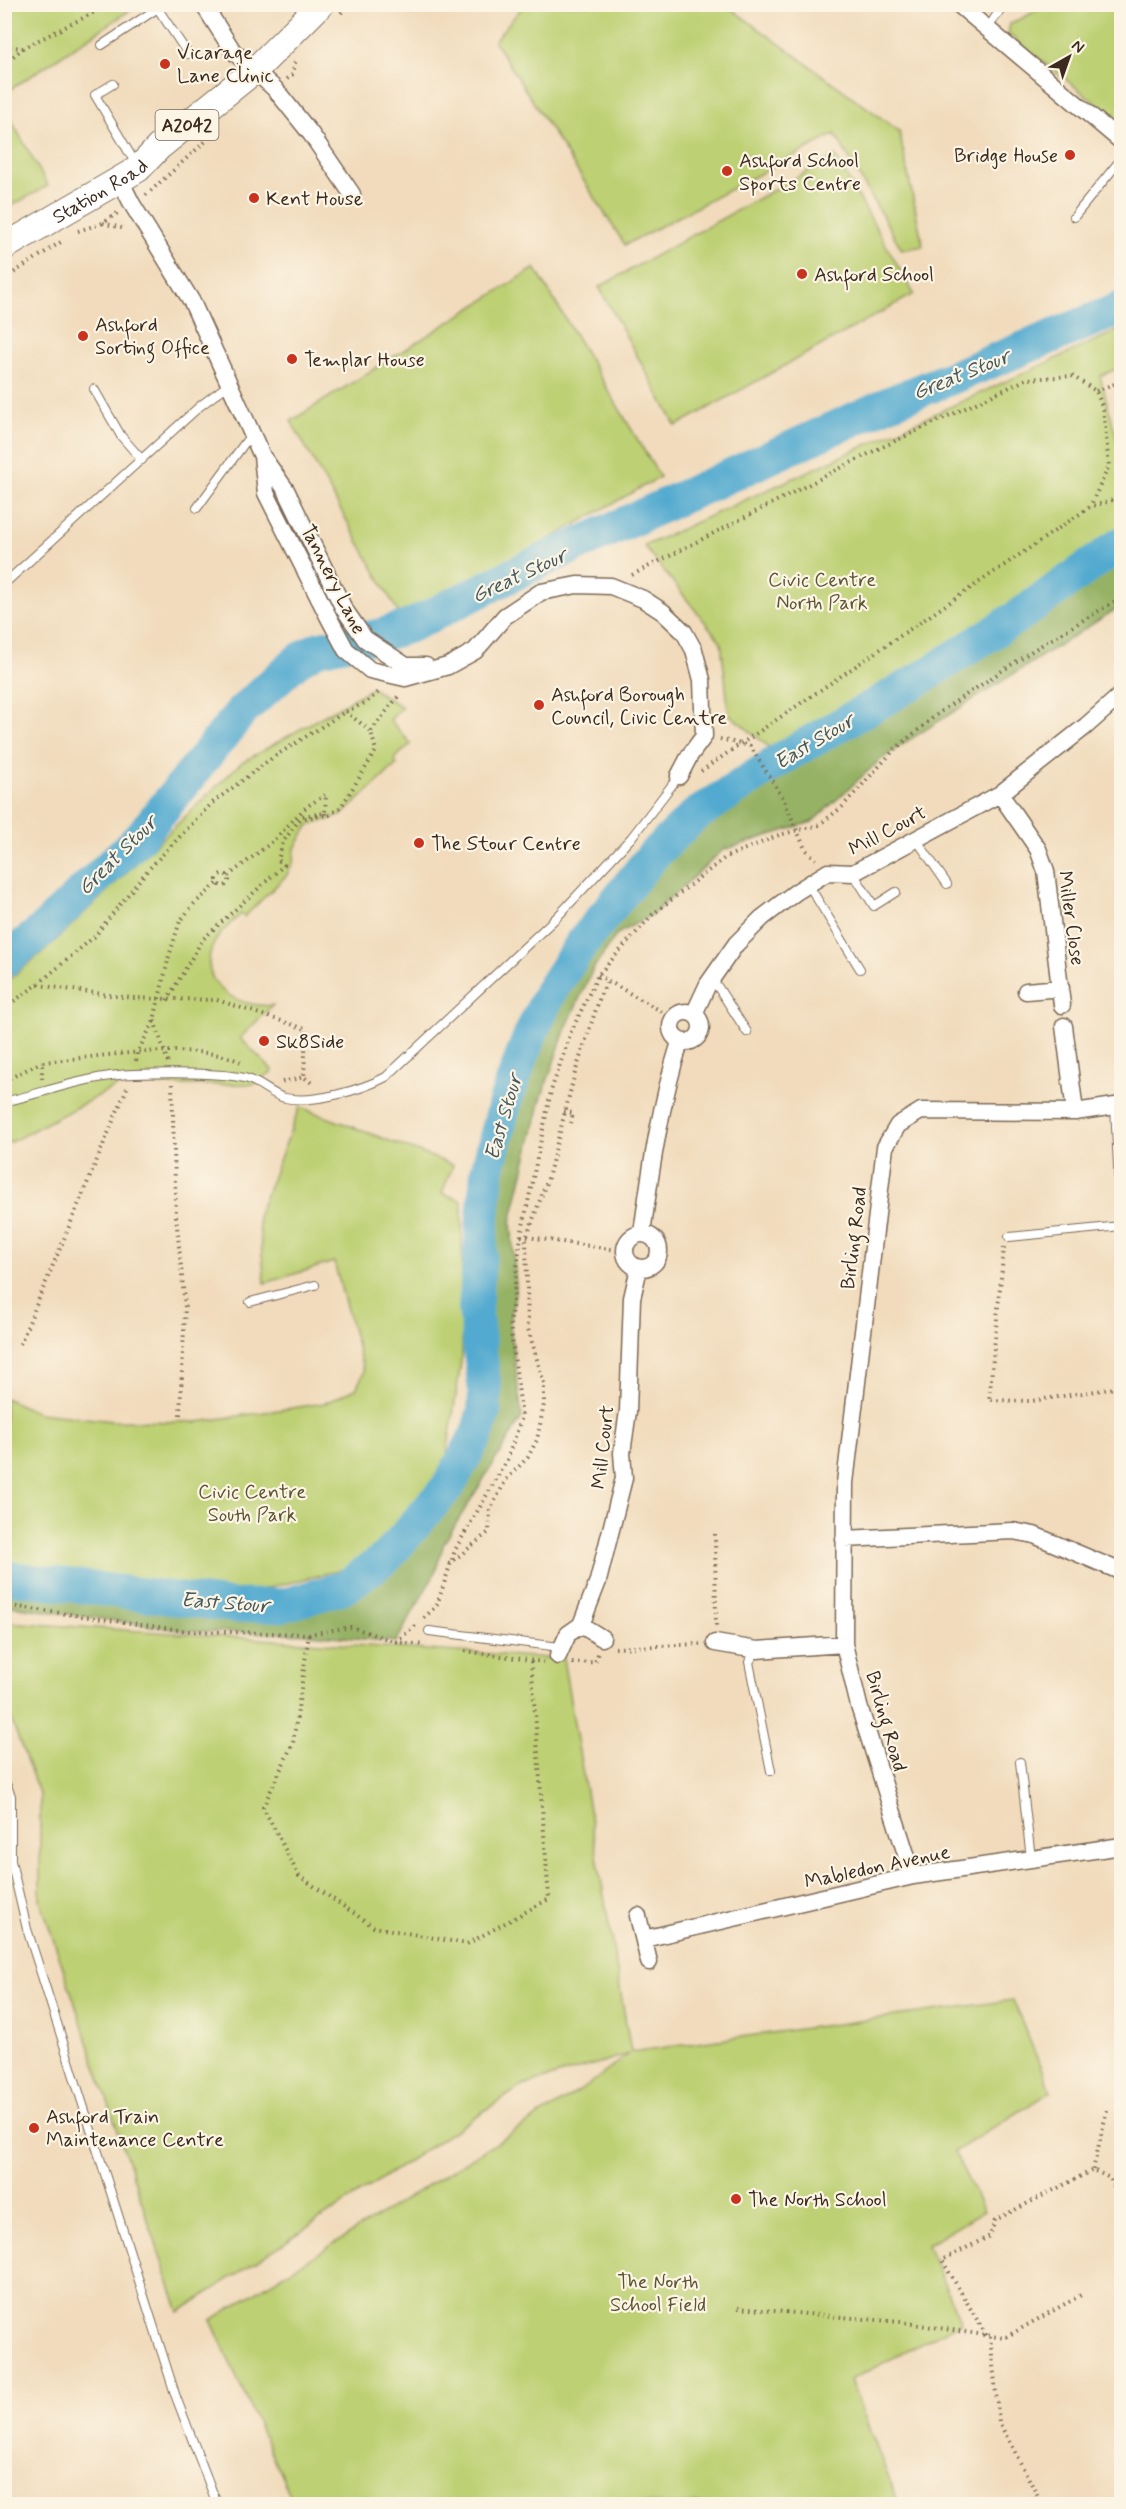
<svg xmlns="http://www.w3.org/2000/svg" width="1126" height="2509" font-family="Mynerve,sans-serif">
	<style>
		.green { fill: #bdd073; stroke: #7c7d48; stroke-width: 1.5 }
		.forest { fill: #96b265; stroke: #686e42; stroke-width: 1.5 }
		.lines { fill: none; stroke-linecap: round; stroke-linejoin: round }
		.river { stroke: #53aad0; stroke-width: 34 }
		.service-casing { stroke: #7b6855; stroke-width: 10 }
		.minor-casing { stroke: #7b6855; stroke-width: 19 }
		.primary-casing { stroke: #7b6855; stroke-width: 28 }
		.path { stroke: #7b6855; stroke-width: 4; stroke-dasharray: 1.5 4.5; stroke-linecap: butt }
		.service { stroke: #fff; stroke-width: 8 }
		.minor { stroke: #fff; stroke-width: 16 }
		.primary { stroke: #fff; stroke-width: 26 }
		.path-bridge { stroke: #7b6855; stroke-width: 4; stroke-dasharray: 1.5 4.5; stroke-linecap: butt }
		.poi-dot { fill: #c8321e; stroke: #fcf5e5; stroke-width: 2 }
		.labels { text-anchor: middle; stroke-width: 4.5; stroke-linejoin: round; paint-order: stroke }
		.shield { fill: #fcf5e5; stroke: #75675a; stroke-width: 1.5 }
		.shield-label { font-size: 18px; font-weight: bold; fill: #3b2a1e }
		.poi-label { font-size: 20px; fill: #3b2a1e; stroke: #fcf5e5; text-anchor: start }
		.street-label { font-size: 20px; fill: #3b2a1e; stroke: #fcf5e5 }
		.park-label { font-size: 20px; fill: #5c5433; stroke: #fcf5e5 }
		.water-label { font-size: 21px; font-style: italic; fill: #43575c; stroke: #fcf5e5 }
	</style>
	<rect width="100%" height="100%" fill="#fcf5e5"/>
	<filter id="ink" filterUnits="userSpaceOnUse"><feTurbulence type="fractalNoise" baseFrequency=".0167" numOctaves="2"/><feDisplacementMap in="SourceGraphic" scale="12" xChannelSelector="R" yChannelSelector="G"/><feConvolveMatrix kernelMatrix="1 2 1 2 8 2 1 2 1" color-interpolation-filters="sRGB"/></filter>
	<filter id="wash" filterUnits="userSpaceOnUse"><feTurbulence type="fractalNoise" baseFrequency=".008" numOctaves="4" result="noise"/><feDisplacementMap in="SourceGraphic" scale="24" xChannelSelector="R" yChannelSelector="G"/><feGaussianBlur stdDeviation="1.35" result="paint"/><feColorMatrix in="noise" values="0 0 0 0 0 0 0 0 0 0 0 0 0 0 0 0 0 1.4 0 .05"/><feComposite in="paint" operator="in"/></filter>
	<g filter="url(#wash)">
		<rect width="100%" height="100%" fill="#f1dbbc"/>
		<path class="green" d="M5,4h133v1l-133,88z
			M1050,4l71,1v118l-113,-89 2,-10z
			M524,5h202l173,126 24,115 -21,4 -67,-116 -210,111 -131,-204z
			M5,109l43,77 -43,23h-1z
			M835,156l79,138 -238,132 -77,-139z
			M535,268l125,209 -257,144 -112,-200z
			M1121,329v38l-21,9 21,79v85l-346,212 -46,-38 -8,-72 -77,-96z
			M372,688l30,19 -12,13 21,24 -17,15 3,5 -55,51 -34,11 -13,22 -1,12 -7,15 -43,42 -3,-3c-11,10 -25,21 -30,36 -12,38 32,59 62,55l-33,33 33,33 -18,13 -138,2 -112,59v-162l44,-36 192,-184z
			M300,1107l153,58 -11,28 20,8v154l-17,112 -32,51 -52,47 -105,26 -125,-9 -126,-15v-169l33,15 75,8 85,1 127,-19 31,-14 8,-17 -30,-110 -69,21 -7,-68z
			M5,1622l558,37 68,393 382,-52 38,92 -97,60 30,59 -57,34 34,78 -111,57 49,124h-605l-83,-184 375,-233 43,-33 -107,32 -343,226 -139,-412v-104l-35,-93z"/>
		<path class="forest" d="M1121,553v53l-209,132 -33,23 -67,61 -89,28 -70,64 -36,20 -24,35 -28,61 -24,69 -30,123 5,64 -6,39 12,92 -78,126 -9,30 -39,69 -87,-8 -122,-3 -182,-26v-30l280,30 74,-27 90,-93 36,-92 -10,-85 8,-95 23,-114 60,-131 103,-130 66,-51 268,-156z"/>
		<g class="lines">
			<path class="river" d="M4,961l35,-28 102,-97 101,-125 55,-50 20,-12 61,-13 32,-10 112,-56 363,-165 237,-97
				M4,1577l230,29 51,-1 60,-18 42,-30 62,-72 28,-51 7,-23 1,-19 -10,-84 12,-136 19,-73 22,-59 22,-48 32,-49 71,-88 41,-39 95,-62 131,-75 97,-62 105,-74"/>
		</g>
	</g>
	<g filter="url(#ink)">
		<g class="lines">
			<defs>
				<path id="service" d="M158,9l30,45
					M988,28l16,-24
					M102,45l62,-41
					M113,84l-18,11 42,71
					M1074,217l48,-59
					M94,389l27,47 21,24
					M197,508l55,-75
					M4,584l196,-178 28,-21
					M916,839l31,45
					M853,873l21,33 22,-14
					M808,884l52,85
					M712,978l35,54
					M4,1102c43,-10 86,-27 130,-28 27,-1 90,-2 114,5 13,4 24,16 37,19 28,6 76,-8 101,-21l172,-161 73,-78 48,-62
					M1009,1237l112,-11 -6,-120
					M250,1302l65,-17
					M429,1631l131,16
					M757,1650l-8,12 22,109
					M1020,1762l11,97
					M4,1779l7,17v65l16,68 149,468 41,107"/>
				<path id="minor" d="M203,4l30,47 42,38 36,45 41,60
					M958,4l164,138
					M120,180l12,24 60,98 70,154 24,34 58,119 21,30 41,27h20
					M262,456l4,37 63,125 17,32 24,20 35,8 43,-12 27,-15 30,-35 36,-24 36,-7 34,1 32,13 20,13 21,20 10,18 8,30 2,56 -14,19 -11,21
					M1000,794l38,55 8,22 16,134
					M1026,991l35,-3
					M671 1027a15 15 0 1 1 30 0a15 15 0 1 1-30 0Z
					M694,1014l14,-30 28,-40 26,-26 34,-26 32,-20 25,1 147,-79 86,-68 36,-32
					M1064,1026l11,86
					M642,1233c9,-65 18,-128 38,-191
					M625 1251a17 17 0 1 1 34 0a17 17 0 1 1-34 0Z
					M844,1539l169,-8 21,4 88,37
					M581,1625l21,13
					M715,1643l42,7 87,-6
					M558,1656l10,-22 13,-9 17,-44 26,-103 -2,-25 6,-42 4,-113 7,-30
					M913,1876l-54,-170 -15,-62 1,-161 40,-336 13,-22 23,-14 154,1 47,-7
					M638,1916l11,46
					M644,1939l269,-63 209,-30"/>
				<g id="primary">
					<path id="s1" d="M4,247l134,-78 21,-22 96,-77 66,-66"/>
				</g>
			</defs>
			<use href="#service" class="service-casing"/>
			<use href="#minor" class="minor-casing"/>
			<use href="#primary" class="primary-casing"/>
			<path class="path" d="M341,13l8,-9
				M4,46l19,2
				M4,64l19,-16 88,-44
				M287,79l5,-4 3,-13
				M146,195l61,-55
				M4,208l6,10
				M103,223l22,6
				M78,231l25,-8 16,-11
				M4,279l60,-39
				M1096,391l26,-10
				M632,575l244,-125 151,-71 45,-3 24,15 7,17 6,58 -19,41
				M371,731l29,-37
				M720,739l30,7 32,50 23,53 11,10
				M701,771l389,-264 32,-10
				M305,818l24,-3 12,-8 35,-56 -5,-20 -25,-19
				M217 880a6 6 0 1 1 12 0a6 6 0 1 1-12 0Z
				M228,876l44,-34 34,-35 19,-12
				M598,975l75,43
				M38,985l92,13 87,2 89,29 -2,48
				M167,1000l36,-61 81,-74 -6,-5 5,-18 19,-26 23,-3 1,-19
				M4,1008l33,-23 57,-48 52,-65 65,-68 61,-46 73,-46 22,-10 14,-12
				M136,1061l1,-8 17,-32
				M168,1062l-14,-42 15,-64 11,-35 14,-17 24,-21
				M42,1079v-17c52,-4 154,-23 201,1
				M4,1081l38,-19
				M282,1082l22,-5 9,7
				M172,1084l4,132 9,91 -5,108
				M564,1112l9,1 -2,10
				M521,1236l103,15
				M1004,1247l-15,153 42,1 91,-14
				M20,1344l107,-256
				M715,1534l1,93
				M449,1564l40,-32 1,-22 16,-30 22,-23 9,-17 7,-36v-21l-16,-54 -2,-90 22,-61 27,-105 26,-79 7,-14
				M4,1605l183,26 122,3 42,-7 45,15 29,3
				M424,1618l13,-13 18,-55 52,-90 15,-43 -12,-93 11,-88 30,-145 20,-59 27,-57 55,-61 73,-57 53,-22 40,-10 23,-18 53,-58 45,-37 95,-63 87,-52
				M309,1634l-16,109 -30,64 36,69 75,51 93,17 82,-45 -18,-238
				M396,1642l20,-17
				M615,1648l85,-4
				M465,1651l78,11
				M572,1663l23,-1 3,-8
				M1093,2170l14,-60
				M738,2308l162,14 104,16 79,-44
				M986,2335l-44,-75 48,-24 5,-16 98,-50 17,8 12,26
				M990,2336l9,86 43,82"/>
			<use href="#service" class="service"/>
			<use href="#minor" class="minor"/>
			<use href="#primary" class="primary"/>
			<path class="path-bridge" d="M325,813l1,6"/>
		</g>
	</g>
	<g class="poi-dot">
		<circle cx="165" cy="64" r="6"/>
		<circle cx="1070" cy="155" r="6"/>
		<circle cx="727" cy="171" r="6"/>
		<circle cx="254" cy="198" r="6"/>
		<circle cx="802" cy="274" r="6"/>
		<circle cx="83" cy="336" r="6"/>
		<circle cx="292" cy="359" r="6"/>
		<circle cx="539" cy="705" r="6"/>
		<circle cx="419" cy="843" r="6"/>
		<circle cx="264" cy="1041" r="6"/>
		<circle cx="34" cy="2128" r="6"/>
		<circle cx="736" cy="2199" r="6"/>
	</g>
	<g class="labels">
		<rect class="shield" x="155.5" y="110" width="63" height="30" rx="4.5"/>
		<g class="shield-label">
			<text x="187" y="131">A2042</text>
		</g>
		<g class="poi-label">
			<text x="177" y="59">Vicarage<tspan x="177" dy="23">Lane Clinic</tspan></text>
			<text x="1058" y="162" text-anchor="end">Bridge House</text>
			<text x="739" y="167">Ashford School<tspan x="739" dy="23">Sports Centre</tspan></text>
			<text x="266" y="205">Kent House</text>
			<text x="814" y="281">Ashford School</text>
			<text x="95" y="331">Ashford<tspan x="95" dy="23">Sorting Office</tspan></text>
			<text x="304" y="366">Templar House</text>
			<text x="551" y="701">Ashford Borough<tspan x="551" dy="23">Council, Civic Centre</tspan></text>
			<text x="431" y="850">The Stour Centre</text>
			<text x="276" y="1048">Sk8Side</text>
			<text x="46" y="2123">Ashford Train<tspan x="46" dy="23">Maintenance Centre</tspan></text>
			<text x="748" y="2206">The North School</text>
		</g>
		<g class="street-label">
			<text dy="7" stroke="none"><textPath href="#s1" startOffset="111">Station Road</textPath></text>
			<text transform="translate(334 579) rotate(63)" y="7">Tannery Lane</text>
			<text transform="translate(887 830) rotate(-28)" y="7">Mill Court</text>
			<text transform="translate(1072 918) rotate(82)" y="7">Miller Close</text>
			<text transform="translate(853 1238) rotate(-83)" y="7">Birling Road</text>
			<text transform="translate(602 1447) rotate(-84)" y="7">Mill Court</text>
			<text transform="translate(887 1721) rotate(74)" y="7">Birling Road</text>
			<text transform="translate(877 1866) rotate(-12)" y="7">Mabledon Avenue</text>
		</g>
		<g class="park-label">
			<text x="822" y="586">Civic Centre<tspan x="822" dy="23">North Park</tspan></text>
			<text x="252" y="1498">Civic Centre<tspan x="252" dy="23">South Park</tspan></text>
			<text x="658" y="2288">The North<tspan x="658" dy="23">School Field</tspan></text>
		</g>
		<g class="water-label">
			<text transform="translate(961 374) rotate(-22)" y="7">Great Stour</text>
			<text transform="translate(519 575) rotate(-25)" y="7">Great Stour</text>
			<text transform="translate(814 741) rotate(-31)" y="7">East Stour</text>
			<text transform="translate(117 855) rotate(-45)" y="7">Great Stour</text>
			<text transform="translate(503 1117) rotate(-74)" y="7">East Stour</text>
			<text transform="translate(225 1602) rotate(4)" y="7">East Stour</text>
		</g>
	</g>
	<rect width="1126" height="2509" fill="none" stroke="#fcf5e5" stroke-width="24"/>
	<g transform="translate(1069 57) rotate(40)" stroke="#fcf5e5" stroke-width="4.5" paint-order="stroke">
	<path d="M0-4.5L10 22L0 15L-10 22Z" fill="#3b2a1e"/>
	<text y="-9" font-size="16" font-weight="bold" text-anchor="middle" fill="#3b2a1e">N</text>
	</g>
</svg>
